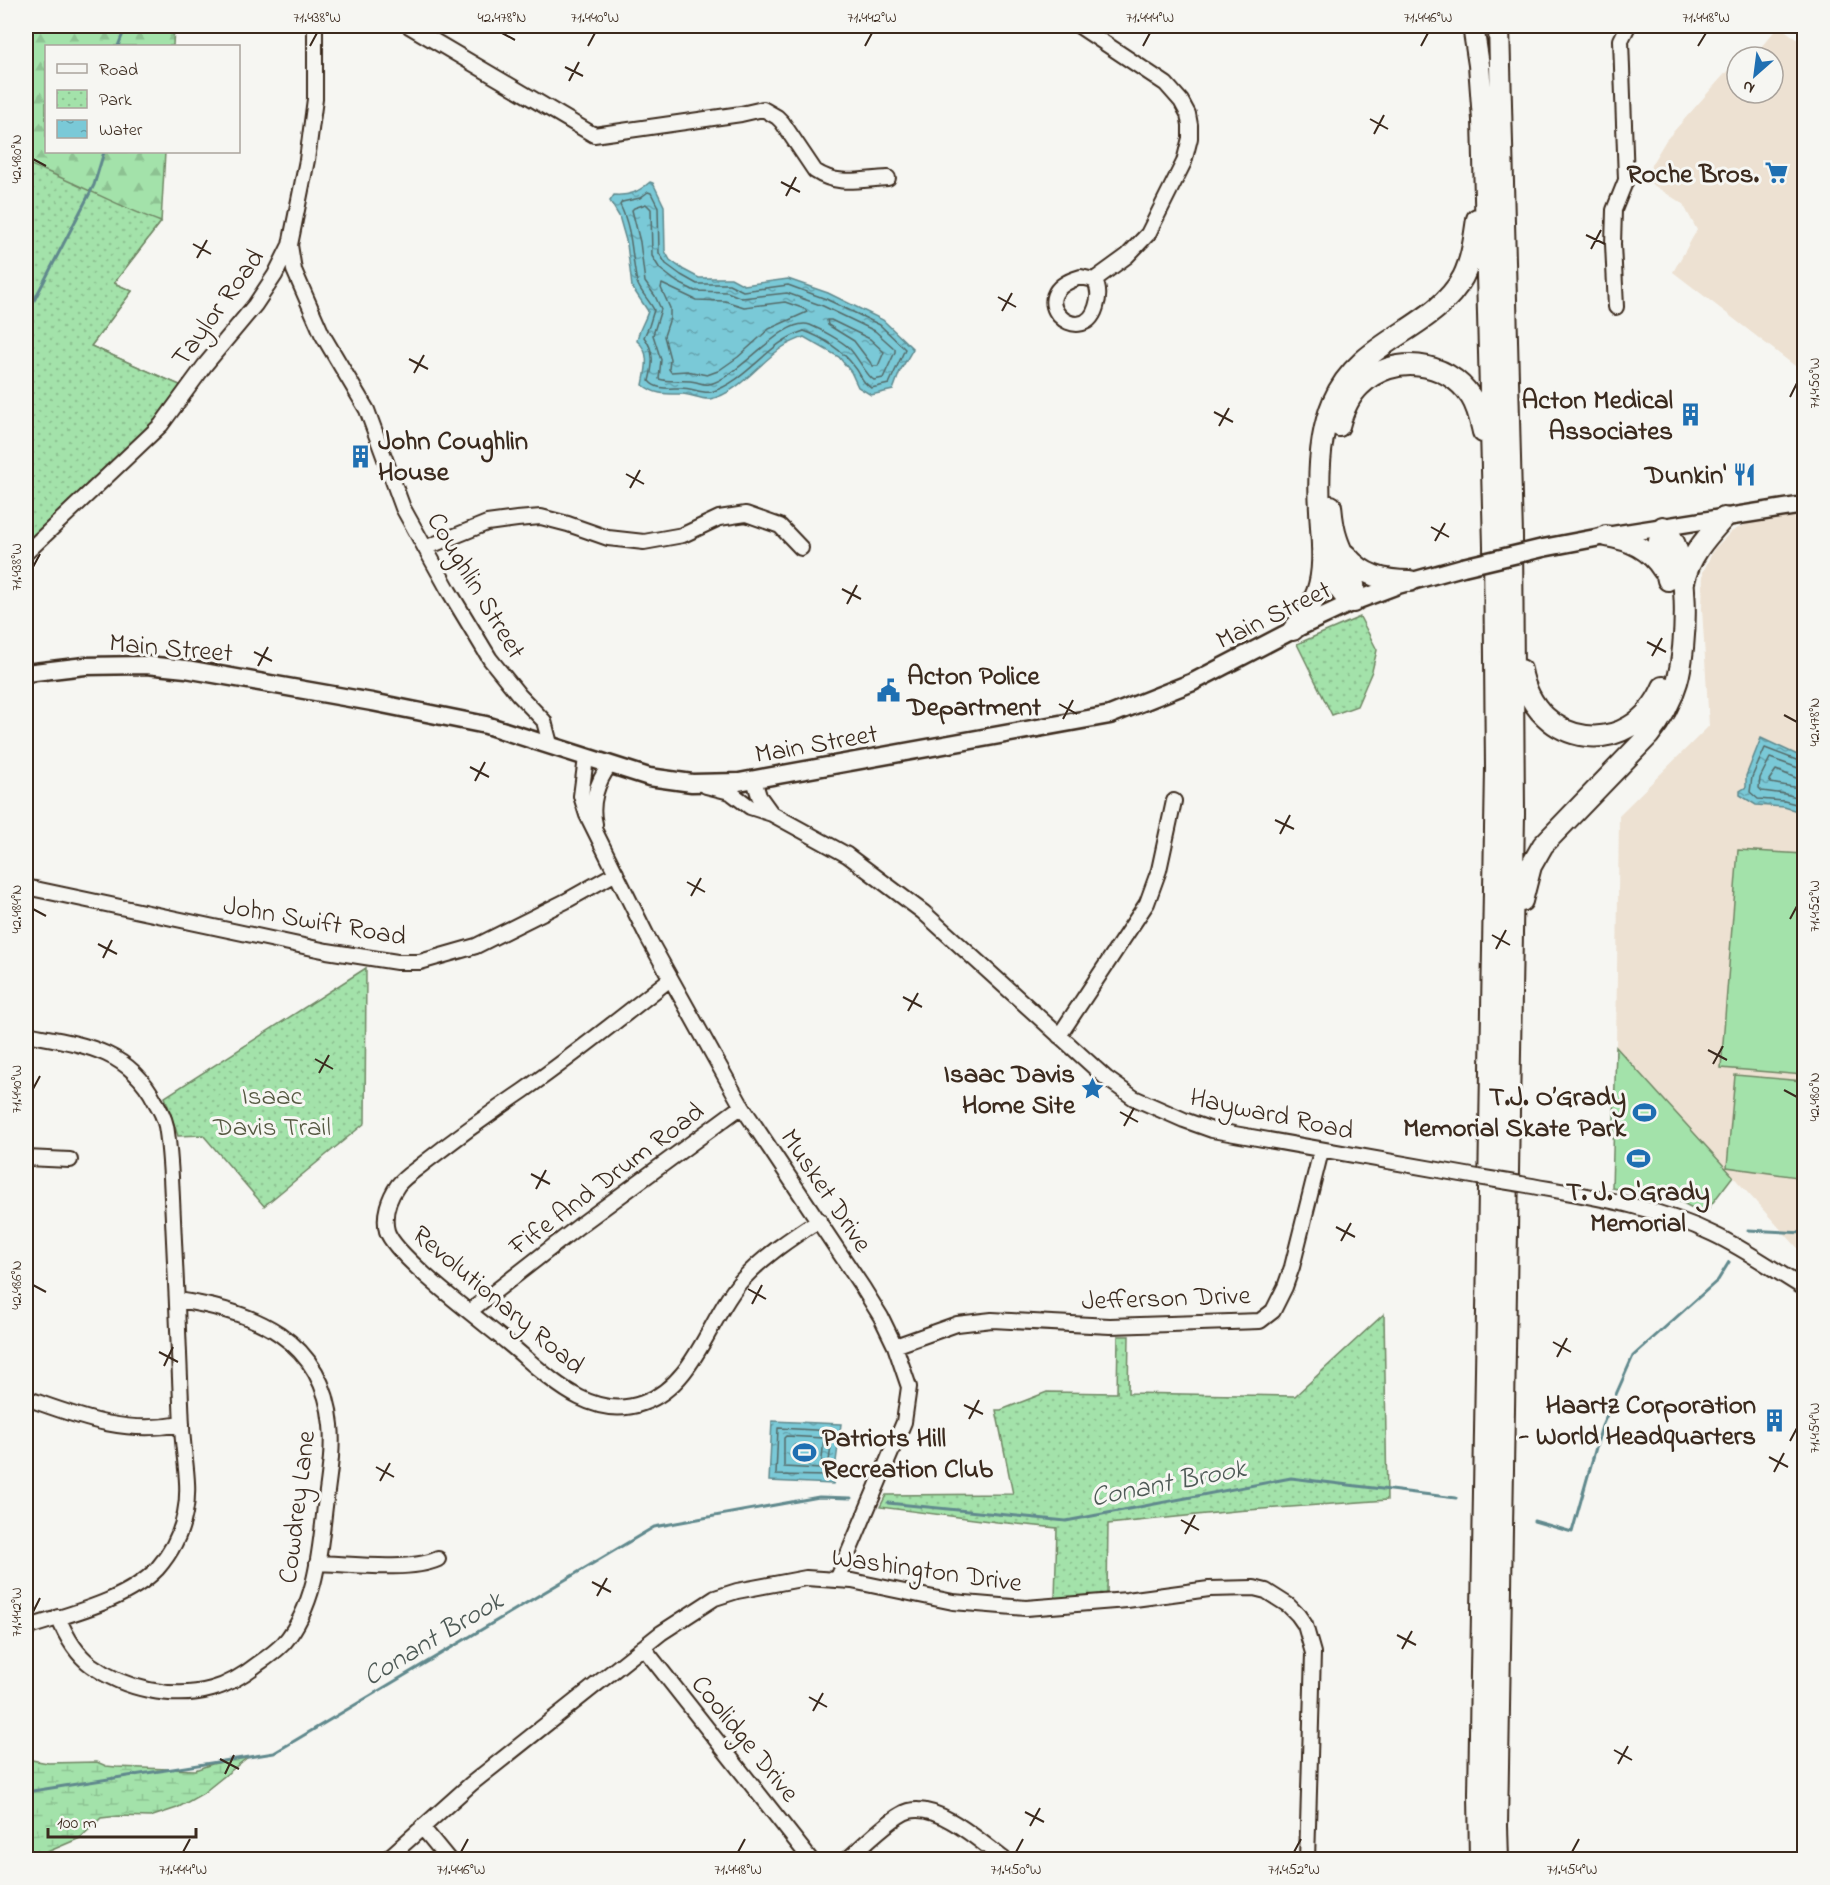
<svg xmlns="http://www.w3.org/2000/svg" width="1830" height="1885" font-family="'Indie Flower',sans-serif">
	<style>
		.built { fill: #ede1d2 }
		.grass { fill: #a3e2aa; stroke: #6f8664; stroke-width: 1.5 }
		.forest { fill: url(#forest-firs); stroke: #6f8664; stroke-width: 1.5 }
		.wetland { fill: url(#wetland-marsh); stroke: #6f8664; stroke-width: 1.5 }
		.park { fill: url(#park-dots); stroke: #6f8664; stroke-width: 1.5 }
		.water { fill: url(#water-ripples); stroke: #61898d; stroke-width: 1.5 }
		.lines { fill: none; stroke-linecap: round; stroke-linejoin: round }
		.shore { stroke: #546a68; stroke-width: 1.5 }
		.stream { stroke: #61898d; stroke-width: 3 }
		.minor-casing { stroke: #3b2a1e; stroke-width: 18 }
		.major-casing { stroke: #3b2a1e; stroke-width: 21 }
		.highway-casing { stroke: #3b2a1e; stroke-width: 24 }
		.minor { stroke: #f6f6f2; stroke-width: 14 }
		.major { stroke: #f6f6f2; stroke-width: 16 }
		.highway { stroke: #f6f6f2; stroke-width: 20 }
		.minor-bridge-casing { stroke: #3b2a1e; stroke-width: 18; stroke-linecap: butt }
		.major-bridge-casing { stroke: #3b2a1e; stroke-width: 21; stroke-linecap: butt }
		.minor-bridge { stroke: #f6f6f2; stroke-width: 14 }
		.major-bridge { stroke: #f6f6f2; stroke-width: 16 }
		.ticks { fill: none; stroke: #3b2a1e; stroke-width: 2 }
		.labels { text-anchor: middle; stroke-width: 6; stroke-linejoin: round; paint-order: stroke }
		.poi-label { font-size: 27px; font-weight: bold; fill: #3b2a1e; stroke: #f6f6f2; text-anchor: end }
		.street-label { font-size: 27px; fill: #3b2a1e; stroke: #f6f6f2 }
		.park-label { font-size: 27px; fill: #555841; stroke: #f6f6f2 }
		.water-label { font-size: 28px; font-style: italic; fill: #4e5a56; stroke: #f6f6f2 }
		.neatline { fill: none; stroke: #3b2a1e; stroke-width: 2 }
		.ticks-label { font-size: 15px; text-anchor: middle; fill: #3b2a1e }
	</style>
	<defs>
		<pattern id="forest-firs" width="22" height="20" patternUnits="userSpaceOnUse" patternTransform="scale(1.5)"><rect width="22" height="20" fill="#a3e2aa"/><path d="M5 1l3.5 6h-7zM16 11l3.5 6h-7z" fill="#8dc292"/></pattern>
		<pattern id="wetland-marsh" width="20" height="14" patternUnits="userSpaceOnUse" patternTransform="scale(1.5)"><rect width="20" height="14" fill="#a3e2aa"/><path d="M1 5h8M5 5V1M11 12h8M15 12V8" fill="none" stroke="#8dc292"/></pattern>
		<pattern id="park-dots" width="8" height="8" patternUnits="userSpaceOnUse" patternTransform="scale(1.5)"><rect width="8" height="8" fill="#a3e2aa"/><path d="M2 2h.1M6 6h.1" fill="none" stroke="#8dc292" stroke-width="1.8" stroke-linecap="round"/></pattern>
		<pattern id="water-ripples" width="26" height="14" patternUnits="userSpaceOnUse" patternTransform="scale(1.5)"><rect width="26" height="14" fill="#7ac9d7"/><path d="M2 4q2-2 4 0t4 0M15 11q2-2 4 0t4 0" fill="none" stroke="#65a3ae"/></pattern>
	</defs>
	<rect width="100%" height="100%" fill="#f6f6f2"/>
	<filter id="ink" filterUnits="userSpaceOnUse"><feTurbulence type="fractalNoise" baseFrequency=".0167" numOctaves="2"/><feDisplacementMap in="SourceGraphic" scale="12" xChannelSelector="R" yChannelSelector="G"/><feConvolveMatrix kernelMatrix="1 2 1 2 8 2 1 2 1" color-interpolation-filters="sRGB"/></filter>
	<g filter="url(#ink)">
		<path class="built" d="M1779,26l25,18v319l-9,3 -122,-94 24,-42 -14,-26 -33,-21 -1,-7 2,-11 15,-25 71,-80v33h36v-36h-33l20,-9z
			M1804,515v740l-188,-208 3,-232 90,-89 -7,-118 1,-36 11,-23 17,-17 11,-6 12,-4z"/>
		<path class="grass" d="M1738,850l66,4v221l-83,-7z
			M1616,1047l117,129 -29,38 -23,-12 -69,-14z
			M1735,1075l69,6v97l-77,-11z"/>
		<path class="forest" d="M26,26h148l-1,20h-127v106h119l-4,70 -47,61 18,8 -41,55 91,40 -156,157z"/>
		<path class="wetland" d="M248,1757l-46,37 -25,14 -27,9 -31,-1 -18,2 -21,20 -49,21h-5v-100l22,4 49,-1 9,4 10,1 79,3 17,-6z"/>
		<path class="park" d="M26,163c45,17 89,42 135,59l-47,61 18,8 -41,55 91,40 -23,32 -133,125z
			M1360,617l17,33 -5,21 -15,35 -25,9 -35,-71z
			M366,968l-1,155 -101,83 -61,-71 -25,1 -13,-39z
			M1384,1314l3,186 -152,11 -127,13 -1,70 -52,5 2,-71 -60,-6 -117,-15 6,-12 127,-1 -17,-84h5l46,-18 70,1 1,-57h11l-1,57 167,3z"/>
		<path class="water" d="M650,182l3,1 11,23 1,45 5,9 14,10 15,8h32l13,7 44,-6 40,14 55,27 30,29 -13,22 -7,19 -22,5 -13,-8 -7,-15 -12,-15 -35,-20c-7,3 -15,6 -21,10 -22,14 -46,48 -73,52 -9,1 -19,-5 -28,-5 -15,0 -27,1 -39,-9 3,-16 8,-33 -6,-44 1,-11 8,-19 11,-30l-16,-24 -5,-43 -8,-28 -9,-15 4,-6c16,1 24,-3 36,-13z
			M1761,738l43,20v55l-20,-6 -28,-2 -16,-10v-4l6,-4v-11z
			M772,1421l69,3 -8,60 -64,-3z"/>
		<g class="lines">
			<path class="shore" d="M648,192l3,1 7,14 1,46 7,11 15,11 16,9h32l14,7 45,-6 38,14 54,26 25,24 -16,35 -18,4c-11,-7 -9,-13 -17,-22 -11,-15 -32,-29 -50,-35 -36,11 -56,50 -93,61 -9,2 -21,-5 -32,-4 -10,0 -23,2 -30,-7 4,-16 6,-30 -5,-44l5,-11 5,-16c-4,-9 -14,-18 -17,-28 -6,-27 -4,-51 -17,-77l2,-3 18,-4z
				M646,204l5,5 1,47 8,13 17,13 18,9 32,1 15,6 45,-5 36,13 52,25 20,18v3l-12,26 -9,2c-7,-3 -16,-23 -25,-32 -7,-7 -29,-19 -39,-23 -26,-10 -72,54 -101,59 -4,1 -9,-1 -13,-2 -12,-3 -25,1 -37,-3l2,-19 -8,-25 8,-26 -6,-13 -10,-14 -5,-40 -8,-32 2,-2z
				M662,284l34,16 29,1 19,6 41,-5 20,7 2,3 -38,17 -31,28 -20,14 -11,4 -20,-4 -16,1 -2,-3 1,-10 -6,-23 6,-18v-10l-9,-20z
				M827,320h4l39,19 14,13 -6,14h-5l-19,-25 -26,-16z
				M1804,763l-39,-15 -13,29 -2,15 8,7 26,2 20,5
				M1804,770l-34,-12 -10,20 -1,10 3,3 23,3 19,5
				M1804,779l-8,-1 -20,-8 -7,10 2,3 33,6
				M778,1428l55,3 -6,45 -51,-1z
				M786,1436l38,2 -3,31 -37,-2v-29z
				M795,1445l19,1 -1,13h-19l-1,-12z"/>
			<path class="stream" d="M118,46l8,-20
				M26,316l68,-131 10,-33
				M1748,1230l56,3
				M888,1503l178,18 225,-43 165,20
				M1534,1521l38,11 30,-106 31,-70 85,-76 11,-18
				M26,1792l248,-39 380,-226 165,-30 32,1"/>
			<defs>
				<path id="minor" d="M409,26l185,109 147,-21 22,-5 14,8 5,5 33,49c24,16 46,8 73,7
					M1079,26l87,58 15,17 7,13 2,11v13l-6,24 -36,72 -21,22 -33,24
					M290,245l4,25 28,64 45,76 36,98 46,83 41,68 29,36 25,26 6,23
					M1081,277l13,3c6,9 5,18 2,27 -14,45 -79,-12 -15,-30z
					M1616,307l-3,-63 1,-34 12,-30 -5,-140 7,-14
					M425,548l62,-25 30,-4 24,-2 27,7 40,14 36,4 39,-7 36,-17 27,-4 34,12 21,22
					M26,553l135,-128 44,-60 50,-60 20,-30 15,-30 17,-85 8,-61v-73
					M586,758l-5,38 6,19 60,121 94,169 122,183 18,29 14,29 14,41 -5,35 -67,158
					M754,780l5,16 13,18
					M706,786l24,6 20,15 22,7 75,41 76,57 183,166 28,20 50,22 28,10 266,47
					M595,824c-5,-20 2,-42 14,-58
					M26,887l301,64 70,11h23l56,-16 90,-45 50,-28
					M670,979c-48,38 -97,77 -147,112 -34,23 -67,47 -99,72 -8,7 -19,13 -26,22 -9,13 -15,30 -11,46 8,26 96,91 121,112 37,30 81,80 135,60 52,-18 66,-86 99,-123 22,-24 49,-42 77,-60
					M26,1034c53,10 102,14 129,67 5,8 9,16 11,25 3,17 4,34 5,51 4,83 8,167 11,250 1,28 9,58 3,86 -4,21 -14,40 -28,56 -32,33 -89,45 -131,59
					M1059,1036l88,-133 12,-33 15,-69
					M26,1158l44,2
					M1521,1184c65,12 133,21 192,50 32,15 61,36 91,54
					M470,1311l109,-85 163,-120
					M895,1346l62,-22 35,-4 118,6 150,-5 13,-10 12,-24 7,-20 29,-116
					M26,1398c54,19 97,37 156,26
					M317,1563c32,1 92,9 121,-4
					M58,1617c7,17 18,37 33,48 33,24 82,35 121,24 18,-5 33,-15 47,-26 9,-6 18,-13 25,-20 30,-36 35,-83 40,-128 3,-29 10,-61 7,-90 -8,-87 -78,-114 -154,-125
					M643,1647l168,213
					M422,1827l27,33
					M386,1860l85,-76 190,-151 54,-35 22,-7 69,-13 46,3 101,21 73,6 101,-8 82,-11 45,-1 12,3 22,14 10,10 7,10 8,28 -6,207
					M847,1860c13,-12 47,-45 62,-49 30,-8 73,32 96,49"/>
				<path id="major" d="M1543,548l63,-12 198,-31
					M26,673l59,-7 61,-1 40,4 186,33 114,23 163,52 43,6 47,-1 371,-67 83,-33 100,-52 60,-28 45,-17 65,-18"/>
				<path id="highway" d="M1473,26l6,39 4,55 11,426 2,222 -17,1026 1,66
					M1339,426c4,-15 10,-30 22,-41 31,-31 86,-25 110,12 7,11 9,22 12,35
					M1606,536c24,4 44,13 57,34
					M1325,553c4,17 11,40 28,49 7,-20 -10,-44 -16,-63 -4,-11 -5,-22 -6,-33
					M1346,555c17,21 38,26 64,26
					M1684,582c5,-26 23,-45 40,-64
					M1293,630c10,-11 19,-24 24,-38 9,-25 4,-56 3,-82 -2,-35 -1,-75 13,-108 26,-63 101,-71 130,-125 9,-18 11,-38 14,-58
					M1521,670c15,79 110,91 142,17
					M1522,901l9,-35 12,-21 106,-110c13,-16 22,-33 28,-53 10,-34 15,-131 -14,-155l-4,14 9,39
					M1498,1860l-1,-34 17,-1012 -2,-278 -13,-510"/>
			</defs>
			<use href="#minor" class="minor-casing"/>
			<use href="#major" class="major-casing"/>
			<use href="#highway" class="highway-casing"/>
			<use href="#minor" class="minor"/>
			<use href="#major" class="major"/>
			<use href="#highway" class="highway"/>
			<defs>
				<path id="minor-bridge" d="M1478,1177l43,7"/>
				<path id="major-bridge" d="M1463,567l80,-19"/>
			</defs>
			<use href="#minor-bridge" class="minor-bridge-casing"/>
			<use href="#major-bridge" class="major-bridge-casing"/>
			<use href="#minor-bridge" class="minor-bridge"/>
			<use href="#major-bridge" class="major-bridge"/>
		</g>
	</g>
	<path class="ticks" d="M502,33l13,7M310,46l7,-13M588,46l7,-13M865,46l7,-13M1143,46l7,-13M1421,46l7,-13M1698,46l8,-13M565,67l18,9M569,81l10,-19M1370,119l18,10M1374,134l10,-19M33,159l13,7M781,182l19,10M786,196l10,-19M1586,235l19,9M193,244l18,10M1591,249l10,-19M197,258l10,-18M998,297l18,10M1002,311l10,-18M409,359l19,10M414,373l10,-18M1790,397l7,-14M1214,412l19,10M1219,426l10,-18M626,474l18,10M630,488l10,-18M1431,527l18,10M1435,541l10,-18M33,567l7,-13M842,589l19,10M847,604l10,-19M1647,642l19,10M254,652l18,9M1652,656l10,-18M258,666l10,-19M1059,704l18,10M1784,715l13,7M1063,719l10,-19M470,767l19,10M475,781l10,-19M1275,820l19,9M1280,834l10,-19M687,882l18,10M691,896l10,-18M33,909l13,7M1790,919l7,-13M1492,935l18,10M98,944l19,10M1496,949l10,-19M103,958l9,-18M903,997l19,10M908,1011l10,-18M1708,1050l19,10M315,1059l18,10M1713,1064l10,-18M319,1073l10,-18M33,1089l7,-13M1784,1090l13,7M1120,1112l18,10M1124,1126l10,-18M531,1174l19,10M536,1189l10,-19M1336,1227l19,10M1341,1241l10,-18M33,1285l13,7M748,1289l18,10M752,1304l10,-19M1553,1342l18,10M159,1352l19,10M1557,1357l10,-19M164,1366l9,-19M964,1405l19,9M969,1419l10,-19M1790,1441l7,-13M1769,1457l19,10M376,1467l18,10M1774,1472l10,-19M380,1481l10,-18M1181,1520l18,10M1185,1534l10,-19M592,1582l19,10M597,1596l10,-18M33,1612l7,-14M1397,1635l19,10M1402,1649l10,-18M809,1697l18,10M813,1711l10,-18M1614,1750l18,10M220,1759l19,10M1618,1764l10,-18M225,1774l9,-19M1025,1812l19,10M1030,1826l10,-18M183,1852l7,-13M461,1852l7,-13M738,1852l7,-13M1016,1852l7,-13M1294,1852l7,-13M1572,1852l7,-13"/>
	<defs>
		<symbol id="supermarket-bare" viewBox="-9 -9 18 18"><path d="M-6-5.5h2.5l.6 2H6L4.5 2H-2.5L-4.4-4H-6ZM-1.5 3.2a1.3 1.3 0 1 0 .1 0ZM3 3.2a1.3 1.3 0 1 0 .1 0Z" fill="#1f6fb2" stroke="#f6f6f2" stroke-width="2.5" paint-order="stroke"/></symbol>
		<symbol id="building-bare" viewBox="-9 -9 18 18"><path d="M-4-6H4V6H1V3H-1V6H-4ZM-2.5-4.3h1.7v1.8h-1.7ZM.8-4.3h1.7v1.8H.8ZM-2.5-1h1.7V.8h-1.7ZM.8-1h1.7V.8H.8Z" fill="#1f6fb2" stroke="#f6f6f2" stroke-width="2.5" paint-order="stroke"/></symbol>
		<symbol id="restaurant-bare" viewBox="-9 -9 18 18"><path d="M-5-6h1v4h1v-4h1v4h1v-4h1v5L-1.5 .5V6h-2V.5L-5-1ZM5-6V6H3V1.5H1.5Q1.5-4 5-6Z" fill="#1f6fb2" stroke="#f6f6f2" stroke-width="2.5" paint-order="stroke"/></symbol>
		<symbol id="civic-bare" viewBox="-9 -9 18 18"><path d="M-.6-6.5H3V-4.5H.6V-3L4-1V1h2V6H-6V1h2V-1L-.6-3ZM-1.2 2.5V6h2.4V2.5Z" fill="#1f6fb2" stroke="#f6f6f2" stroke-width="2.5" paint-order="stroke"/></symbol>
		<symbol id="sight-bare" viewBox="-9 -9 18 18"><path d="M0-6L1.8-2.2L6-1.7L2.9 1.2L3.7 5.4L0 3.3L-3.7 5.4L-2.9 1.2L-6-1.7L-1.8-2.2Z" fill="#1f6fb2" stroke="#f6f6f2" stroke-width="2.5" paint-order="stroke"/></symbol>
		<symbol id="stadium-bare" viewBox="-9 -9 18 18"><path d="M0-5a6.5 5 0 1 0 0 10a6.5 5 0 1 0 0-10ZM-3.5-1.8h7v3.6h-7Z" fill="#1f6fb2" stroke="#f6f6f2" stroke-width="2.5" paint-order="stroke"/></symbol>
	</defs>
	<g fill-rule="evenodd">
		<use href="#supermarket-bare" x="1760" y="156" width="33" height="33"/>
		<use href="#building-bare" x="1674" y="398" width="33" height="33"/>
		<use href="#building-bare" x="344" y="440" width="33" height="33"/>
		<use href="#restaurant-bare" x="1728" y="458" width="33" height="33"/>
		<use href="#civic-bare" x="872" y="674" width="33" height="33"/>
		<use href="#sight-bare" x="1076" y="1072" width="33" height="33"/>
		<use href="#stadium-bare" x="1628" y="1096" width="33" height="33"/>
		<use href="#stadium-bare" x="1622" y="1142" width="33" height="33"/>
		<use href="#building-bare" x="1758" y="1404" width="33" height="33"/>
		<use href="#stadium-bare" x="788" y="1436" width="33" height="33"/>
	</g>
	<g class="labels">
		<g class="poi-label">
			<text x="1759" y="182">Roche Bros.</text>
			<text x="1673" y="408">Acton Medical<tspan x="1673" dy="31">Associates</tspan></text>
			<text x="378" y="449" text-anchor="start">John Coughlin<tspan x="378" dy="31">House</tspan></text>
			<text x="1726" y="483">Dunkin'</text>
			<text x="907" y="684" text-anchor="start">Acton Police<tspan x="907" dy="31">Department</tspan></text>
			<text x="1075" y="1082">Isaac Davis<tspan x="1075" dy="31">Home Site</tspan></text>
			<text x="1626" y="1105">T.J. O’Grady<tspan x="1626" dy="31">Memorial Skate Park</tspan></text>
			<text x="1638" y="1200" text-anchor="middle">T. J. O'Grady<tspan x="1638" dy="31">Memorial</tspan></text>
			<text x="1756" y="1413">Haartz Corporation<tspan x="1756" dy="31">- World Headquarters</tspan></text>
			<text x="822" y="1446" text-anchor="start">Patriots Hill<tspan x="822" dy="31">Recreation Club</tspan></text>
		</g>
		<g class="street-label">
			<text transform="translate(217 307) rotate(-54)" y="9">Taylor Road</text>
			<text transform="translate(477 585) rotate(59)" y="9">Coughlin Street</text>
			<text transform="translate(1273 614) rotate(-26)" y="9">Main Street</text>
			<text transform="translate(171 647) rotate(5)" y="9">Main Street</text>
			<text transform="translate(816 743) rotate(-10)" y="9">Main Street</text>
			<text transform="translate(315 920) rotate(10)" y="9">John Swift Road</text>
			<text transform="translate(1272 1113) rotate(12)" y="9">Hayward Road</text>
			<text transform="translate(606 1178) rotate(-37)" y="9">Fife And Drum Road</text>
			<text transform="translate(827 1190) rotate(56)" y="9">Musket Drive</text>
			<text transform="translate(1166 1297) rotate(-2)" y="9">Jefferson Drive</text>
			<text transform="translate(499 1299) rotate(40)" y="9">Revolutionary Road</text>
			<text transform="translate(296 1507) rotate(-83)" y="9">Cowdrey Lane</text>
			<text transform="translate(927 1569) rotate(8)" y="9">Washington Drive</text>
			<text transform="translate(746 1738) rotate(51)" y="9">Coolidge Drive</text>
		</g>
		<g class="park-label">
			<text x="272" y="1104">Isaac<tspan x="272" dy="31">Davis Trail</tspan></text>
		</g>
		<g class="water-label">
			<text transform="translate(1168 1481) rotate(-11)" y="10">Conant Brook</text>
			<text transform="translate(432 1637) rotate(-31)" y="10">Conant Brook</text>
		</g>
	</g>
	<rect width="1830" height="1885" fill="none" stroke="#f6f6f2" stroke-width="66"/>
	<rect x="45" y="45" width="195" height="108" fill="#f6f6f2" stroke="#aba49d" stroke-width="1.5"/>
	<rect x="57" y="64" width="30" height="9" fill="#f6f6f2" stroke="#aba49d" stroke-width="1.5"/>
	<text x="99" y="75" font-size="18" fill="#3b2a1e">Road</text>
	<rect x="57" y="90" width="30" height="18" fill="url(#park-dots)" stroke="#aba49d" stroke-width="1.5"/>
	<text x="99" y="105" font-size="18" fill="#3b2a1e">Park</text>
	<rect x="57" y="120" width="30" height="18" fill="url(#water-ripples)" stroke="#aba49d" stroke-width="1.5"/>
	<text x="99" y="135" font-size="18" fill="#3b2a1e">Water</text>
	<g transform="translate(1755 75) rotate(208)"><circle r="28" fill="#f6f6f2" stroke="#aba49d" stroke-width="1.5"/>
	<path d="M0-4.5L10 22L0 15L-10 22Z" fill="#1f6fb2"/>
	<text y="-9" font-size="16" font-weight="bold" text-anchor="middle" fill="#3b2a1e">N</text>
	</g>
	<path d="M48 1828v9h148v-9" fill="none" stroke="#3b2a1e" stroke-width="3"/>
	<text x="57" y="1828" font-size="18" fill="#3b2a1e" stroke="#f6f6f2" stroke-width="4.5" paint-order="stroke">100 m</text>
	<rect x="33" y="33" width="1764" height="1819" class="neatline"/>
	<g class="ticks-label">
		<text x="317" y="22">71.438°W</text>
		<text x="502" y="22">42.478°N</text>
		<text x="595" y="22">71.440°W</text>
		<text x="872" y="22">71.442°W</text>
		<text x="1150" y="22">71.444°W</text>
		<text x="1428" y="22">71.446°W</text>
		<text x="1706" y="22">71.448°W</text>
		<text transform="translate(16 159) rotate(-90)" y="5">42.480°N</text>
		<text transform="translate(1814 383) rotate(-90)" y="5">71.450°W</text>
		<text transform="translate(16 567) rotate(-90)" y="5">71.438°W</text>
		<text transform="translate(1814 722) rotate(-90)" y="5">42.478°N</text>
		<text transform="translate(1814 906) rotate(-90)" y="5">71.452°W</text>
		<text transform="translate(16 909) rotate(-90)" y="5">42.484°N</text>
		<text transform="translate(16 1089) rotate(-90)" y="5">71.440°W</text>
		<text transform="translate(1814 1097) rotate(-90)" y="5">42.480°N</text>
		<text transform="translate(16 1285) rotate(-90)" y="5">42.486°N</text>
		<text transform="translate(1814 1428) rotate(-90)" y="5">71.454°W</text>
		<text transform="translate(16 1612) rotate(-90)" y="5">71.442°W</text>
		<text x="183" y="1874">71.444°W</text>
		<text x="461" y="1874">71.446°W</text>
		<text x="738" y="1874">71.448°W</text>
		<text x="1016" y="1874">71.450°W</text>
		<text x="1294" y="1874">71.452°W</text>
		<text x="1572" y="1874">71.454°W</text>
	</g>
</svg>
